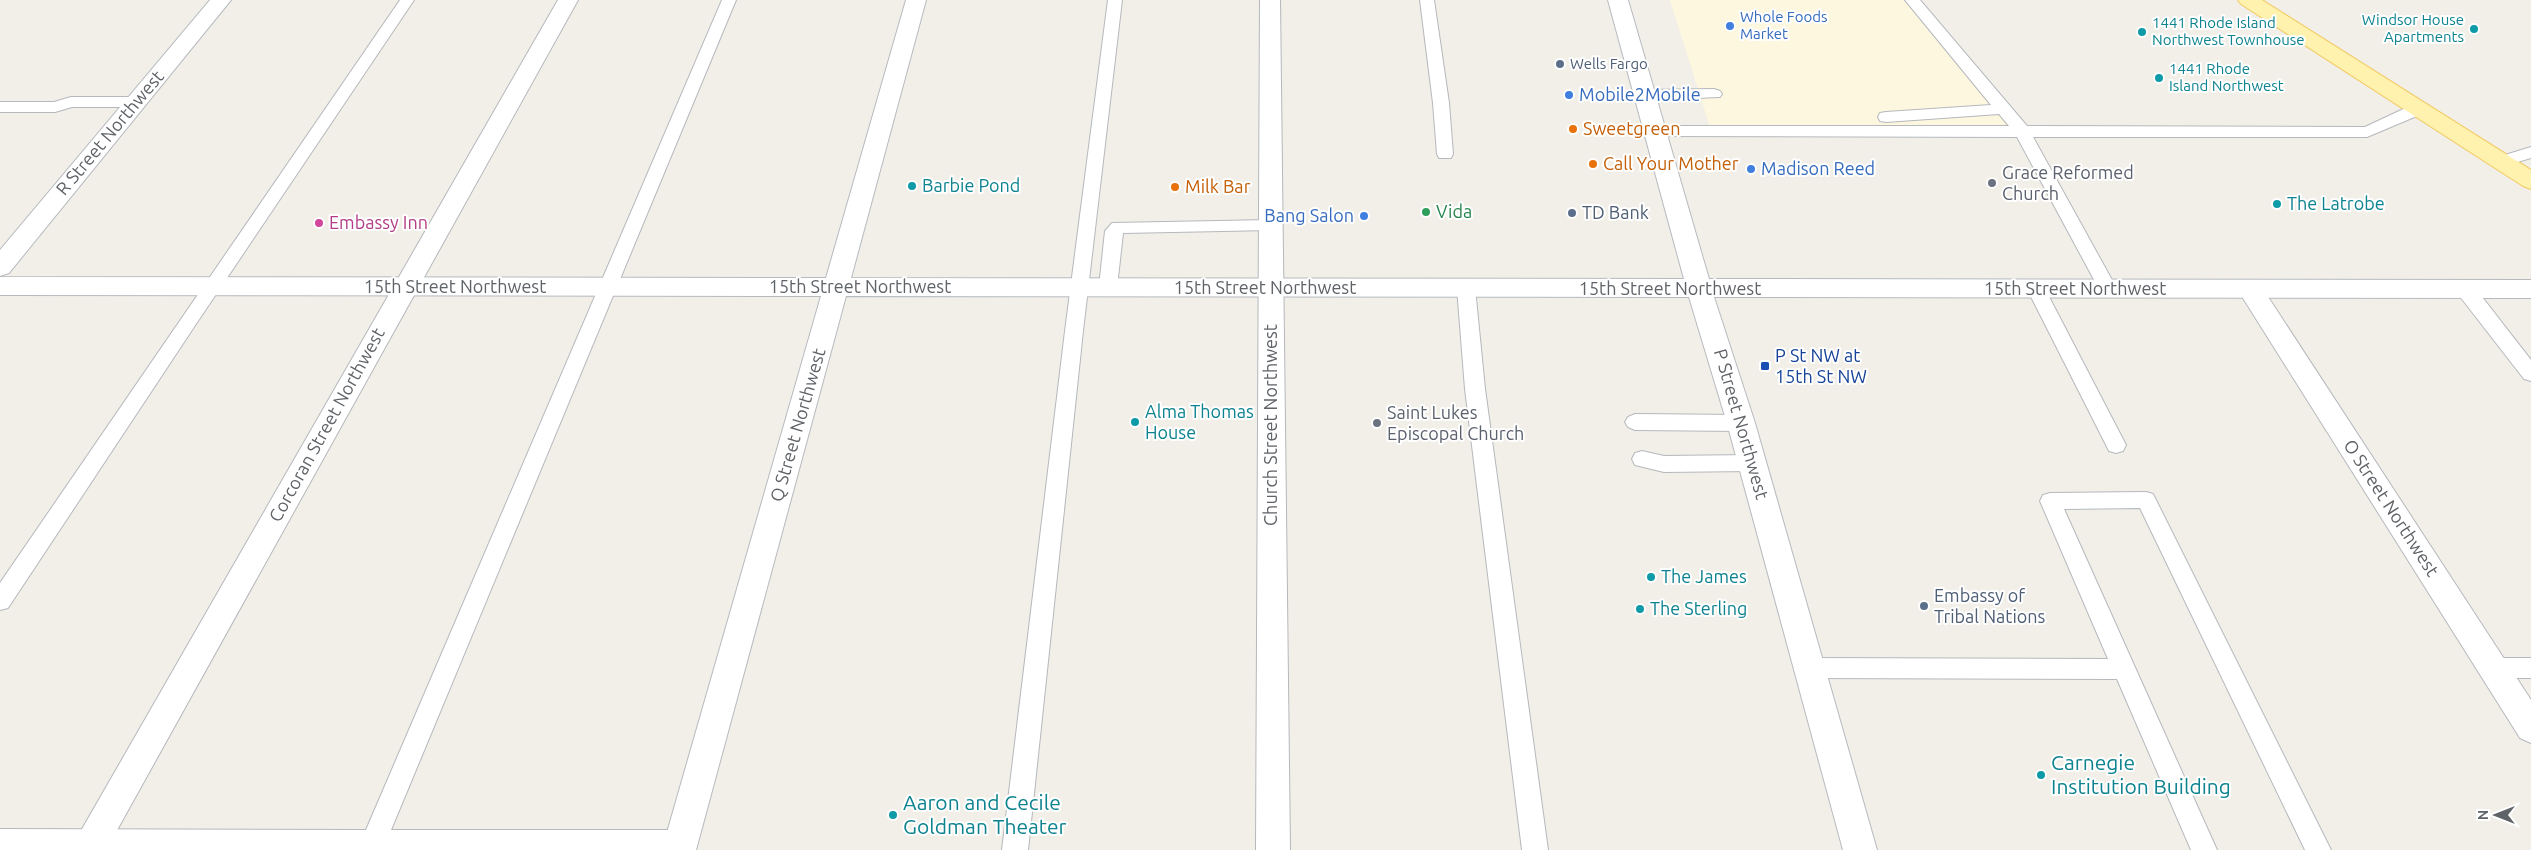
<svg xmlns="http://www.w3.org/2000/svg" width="2531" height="850" font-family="Ubuntu,sans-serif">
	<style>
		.commercial { fill: #fef7e0 }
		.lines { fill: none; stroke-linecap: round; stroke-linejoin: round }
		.service-casing { stroke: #b5b8bc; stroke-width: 2 }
		.minor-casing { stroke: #b5b8bc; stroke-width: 2 }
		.secondary-casing { stroke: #b6babf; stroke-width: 2 }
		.primary-casing { stroke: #f2c960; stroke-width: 2 }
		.service { fill: #fff; fill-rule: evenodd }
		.minor { fill: #fff; fill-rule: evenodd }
		.secondary { fill: #fff; fill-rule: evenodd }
		.primary { fill: #fff2af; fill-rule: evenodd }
		.shop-dot { fill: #3f7fe0; stroke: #fff; stroke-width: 2 }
		.culture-dot { fill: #0f9aa8; stroke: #fff; stroke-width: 2 }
		.service-dot { fill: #5c6f8a; stroke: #fff; stroke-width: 2 }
		.food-dot { fill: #e8710a; stroke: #fff; stroke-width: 2 }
		.worship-dot { fill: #6b7280; stroke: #fff; stroke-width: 2 }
		.leisure-dot { fill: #2e9e5b; stroke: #fff; stroke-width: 2 }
		.hotel-dot { fill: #d1479c; stroke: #fff; stroke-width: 2 }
		.transit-dot { fill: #1a4fb4; stroke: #fff; stroke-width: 2 }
		.labels { text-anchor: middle; stroke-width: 4; stroke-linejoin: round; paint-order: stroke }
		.far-shop-label { font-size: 15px; fill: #366cbe; stroke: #fff; text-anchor: start }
		.far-culture-label { font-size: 15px; fill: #0d838f; stroke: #fff; text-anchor: start }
		.far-service-label { font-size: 15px; fill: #4e5e75; stroke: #fff; text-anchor: start }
		.shop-label { font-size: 18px; fill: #366cbe; stroke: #fff; text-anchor: start }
		.food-label { font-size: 18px; fill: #c56008; stroke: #fff; text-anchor: start }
		.street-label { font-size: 18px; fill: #5f6368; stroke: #fff }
		.worship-label { font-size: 18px; fill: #5b616d; stroke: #fff; text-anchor: start }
		.culture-label { font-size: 18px; fill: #0d838f; stroke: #fff; text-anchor: start }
		.leisure-label { font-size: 18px; fill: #27864d; stroke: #fff; text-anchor: start }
		.service-label { font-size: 18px; fill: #4e5e75; stroke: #fff; text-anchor: start }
		.hotel-label { font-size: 18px; fill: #b23c85; stroke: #fff; text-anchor: start }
		.transit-label { font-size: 18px; fill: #164399; stroke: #fff; text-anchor: start }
		.near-culture-label { font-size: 21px; fill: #0d838f; stroke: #fff; text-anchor: start }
	</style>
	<rect width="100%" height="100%" fill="#f1efe8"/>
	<path class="commercial" d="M1670,0h235l105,126 -300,1z"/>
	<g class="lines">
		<defs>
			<path id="service" d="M400,0h14l-218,324 -188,284 -8,2v-27z
				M722,0h14l-345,830h290l9,4 3,8 -3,8h-690v-21l366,1z
				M1108,0h14l-39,331 -55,519h-26l63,-519z
				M1420,0h14l15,103 4,51 -2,4h-12l-2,-4 -4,-51z
				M1905,0h15l107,126 338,1 47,-22h12l2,4 -2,4 -57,24h-334l84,152 -2,5 -7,1 -7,-1 -2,-5 -82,-152 -363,-1 -6,-1 -2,-4 2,-4 6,-1h355l-10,-12 -113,8 -6,-1 -2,-4 2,-4 6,-1 105,-7z
				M1714,89l6,2 2,3 -2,3 -76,3 -8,-5 8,-5z
				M71,97h65l8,5 -8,5h-64l-17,5h-55v-10h54z
				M2531,147v11l-30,9 -6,-1 -2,-4 2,-4z
				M1270,220l6,2 3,4 -3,4 -153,3 -6,54 -3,5 -6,1 -6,-1 -3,-5 6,-56 7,-8z
				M1466,282l6,1 3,5 10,101 63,461h-26l-57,-461 -8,-101 3,-5z
				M2036,283l7,1 2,5 81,156 -3,6 -7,2 -7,-2 -3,-6 -79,-156 2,-5z
				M2465,283l7,1 59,76v21l-7,-2 -66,-85 -2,-5 2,-5z
				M1635,414l106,1 7,3 3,5 -3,5 -7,3 -106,-1 -7,-3 -3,-5 3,-5z
				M1642,451l22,5 88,-1 7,2 3,6 -3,6 -7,2 -88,1 -29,-7 -3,-6 3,-6z
				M2146,492l7,2 178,356h-26l-165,-342 -76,1 153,341h-26l-74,-171 -308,-1 -8,-3 -3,-7 3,-7 8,-3 299,1 -68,-158 3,-6 7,-2z
				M2493,658h38v20h-38l-8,-3 -3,-7 3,-7z"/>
			<path id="minor" d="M558,0h20l-472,850h-36z
				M1260,0h20l10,850h-34z
				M2250,280l9,3 272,417v43l-11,-5 -279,-443 -4,-6 4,-6z"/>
			<path id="secondary" d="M210,0h21l-222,273 -9,3v-26z
				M906,0h20l-75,278 833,1 -76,-279h20l81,279 822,1v18l-817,-1 41,126 122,427h-34l-116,-427 -38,-126 -843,-1 -150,554h-34l159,-554 -821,-1v-18l826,1z"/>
			<path id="primary" d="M2238,0h24l269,170v19l-8,-3 -282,-182z"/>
		</defs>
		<use href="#service" class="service-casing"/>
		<use href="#minor" class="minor-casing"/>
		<use href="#secondary" class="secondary-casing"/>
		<use href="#primary" class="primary-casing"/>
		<use href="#service" class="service"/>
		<use href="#minor" class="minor"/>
		<use href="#secondary" class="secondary"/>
		<use href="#primary" class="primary"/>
	</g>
	<g class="shop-dot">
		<circle cx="1730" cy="26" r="5"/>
		<circle cx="1569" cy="95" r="5"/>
		<circle cx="1751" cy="169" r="5"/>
		<circle cx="1364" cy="216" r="5"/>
	</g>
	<g class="culture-dot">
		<circle cx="2474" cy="29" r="5"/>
		<circle cx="2142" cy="32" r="5"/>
		<circle cx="2159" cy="78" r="5"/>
		<circle cx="912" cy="186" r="5"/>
		<circle cx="2277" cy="204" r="5"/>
		<circle cx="1135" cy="422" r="5"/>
		<circle cx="1651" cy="577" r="5"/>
		<circle cx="1640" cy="609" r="5"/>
		<circle cx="2041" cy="775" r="5"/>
		<circle cx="893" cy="815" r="5"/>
	</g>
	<g class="service-dot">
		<circle cx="1560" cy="64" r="5"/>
		<circle cx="1572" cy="213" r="5"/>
		<circle cx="1924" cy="606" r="5"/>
	</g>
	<g class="food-dot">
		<circle cx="1573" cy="129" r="5"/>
		<circle cx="1593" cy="164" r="5"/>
		<circle cx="1175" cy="187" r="5"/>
	</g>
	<g class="worship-dot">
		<circle cx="1992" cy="183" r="5"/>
		<circle cx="1377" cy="423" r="5"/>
	</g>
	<circle class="leisure-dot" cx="1426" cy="212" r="5"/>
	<circle class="hotel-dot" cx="319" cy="223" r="5"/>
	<rect class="transit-dot" x="1760" y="361" width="10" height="10" rx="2.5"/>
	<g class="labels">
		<g class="far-shop-label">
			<text x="1740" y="22">Whole Foods<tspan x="1740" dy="17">Market</tspan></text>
		</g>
		<g class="far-culture-label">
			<text x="2464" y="25" text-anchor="end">Windsor House<tspan x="2464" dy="17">Apartments</tspan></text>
			<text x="2152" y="28">1441 Rhode Island<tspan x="2152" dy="17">Northwest Townhouse</tspan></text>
			<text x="2169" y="74">1441 Rhode<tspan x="2169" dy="17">Island Northwest</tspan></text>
		</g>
		<g class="far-service-label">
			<text x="1570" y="69">Wells Fargo</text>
		</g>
		<g class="shop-label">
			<text x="1579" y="101">Mobile2Mobile</text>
			<text x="1761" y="175">Madison Reed</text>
			<text x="1354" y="222" text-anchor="end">Bang Salon</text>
		</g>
		<g class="food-label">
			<text x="1583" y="135">Sweetgreen</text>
			<text x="1603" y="170">Call Your Mother</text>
			<text x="1185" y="193">Milk Bar</text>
		</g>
		<g class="street-label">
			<text transform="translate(110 133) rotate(-50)" y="6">R Street Northwest</text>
			<text x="455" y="293">15th Street Northwest</text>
			<text x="860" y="293">15th Street Northwest</text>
			<text x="1265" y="294">15th Street Northwest</text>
			<text x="1670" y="295">15th Street Northwest</text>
			<text x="2075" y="295">15th Street Northwest</text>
			<text transform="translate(1741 424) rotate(74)" y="6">P Street Northwest</text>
			<text transform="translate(327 425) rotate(-61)" y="6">Corcoran Street Northwest</text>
			<text transform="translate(798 425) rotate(-74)" y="6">Q Street Northwest</text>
			<text transform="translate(1271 425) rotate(-90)" y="6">Church Street Northwest</text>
			<text transform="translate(2391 508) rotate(57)" y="6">O Street Northwest</text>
		</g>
		<g class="worship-label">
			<text x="2002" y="179">Grace Reformed<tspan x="2002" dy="21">Church</tspan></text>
			<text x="1387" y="419">Saint Lukes<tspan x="1387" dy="21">Episcopal Church</tspan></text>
		</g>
		<g class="culture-label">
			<text x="922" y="192">Barbie Pond</text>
			<text x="2287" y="210">The Latrobe</text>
			<text x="1145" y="418">Alma Thomas<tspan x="1145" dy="21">House</tspan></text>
			<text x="1661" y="583">The James</text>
			<text x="1650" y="615">The Sterling</text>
		</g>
		<g class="leisure-label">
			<text x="1436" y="218">Vida</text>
		</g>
		<g class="service-label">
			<text x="1582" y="219">TD Bank</text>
			<text x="1934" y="602">Embassy of<tspan x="1934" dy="21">Tribal Nations</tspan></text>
		</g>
		<g class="hotel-label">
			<text x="329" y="229">Embassy Inn</text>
		</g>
		<g class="transit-label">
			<text x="1775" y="362">P St NW at<tspan x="1775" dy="21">15th St NW</tspan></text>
		</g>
		<g class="near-culture-label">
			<text x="2051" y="770">Carnegie<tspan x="2051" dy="24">Institution Building</tspan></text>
			<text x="903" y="810">Aaron and Cecile<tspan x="903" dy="24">Goldman Theater</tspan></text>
		</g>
	</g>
	<g transform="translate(2496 815) rotate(270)" stroke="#ffffff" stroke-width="4" paint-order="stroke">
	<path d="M0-4L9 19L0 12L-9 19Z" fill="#5f6368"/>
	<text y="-8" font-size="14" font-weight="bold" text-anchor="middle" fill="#5f6368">N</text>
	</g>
</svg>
